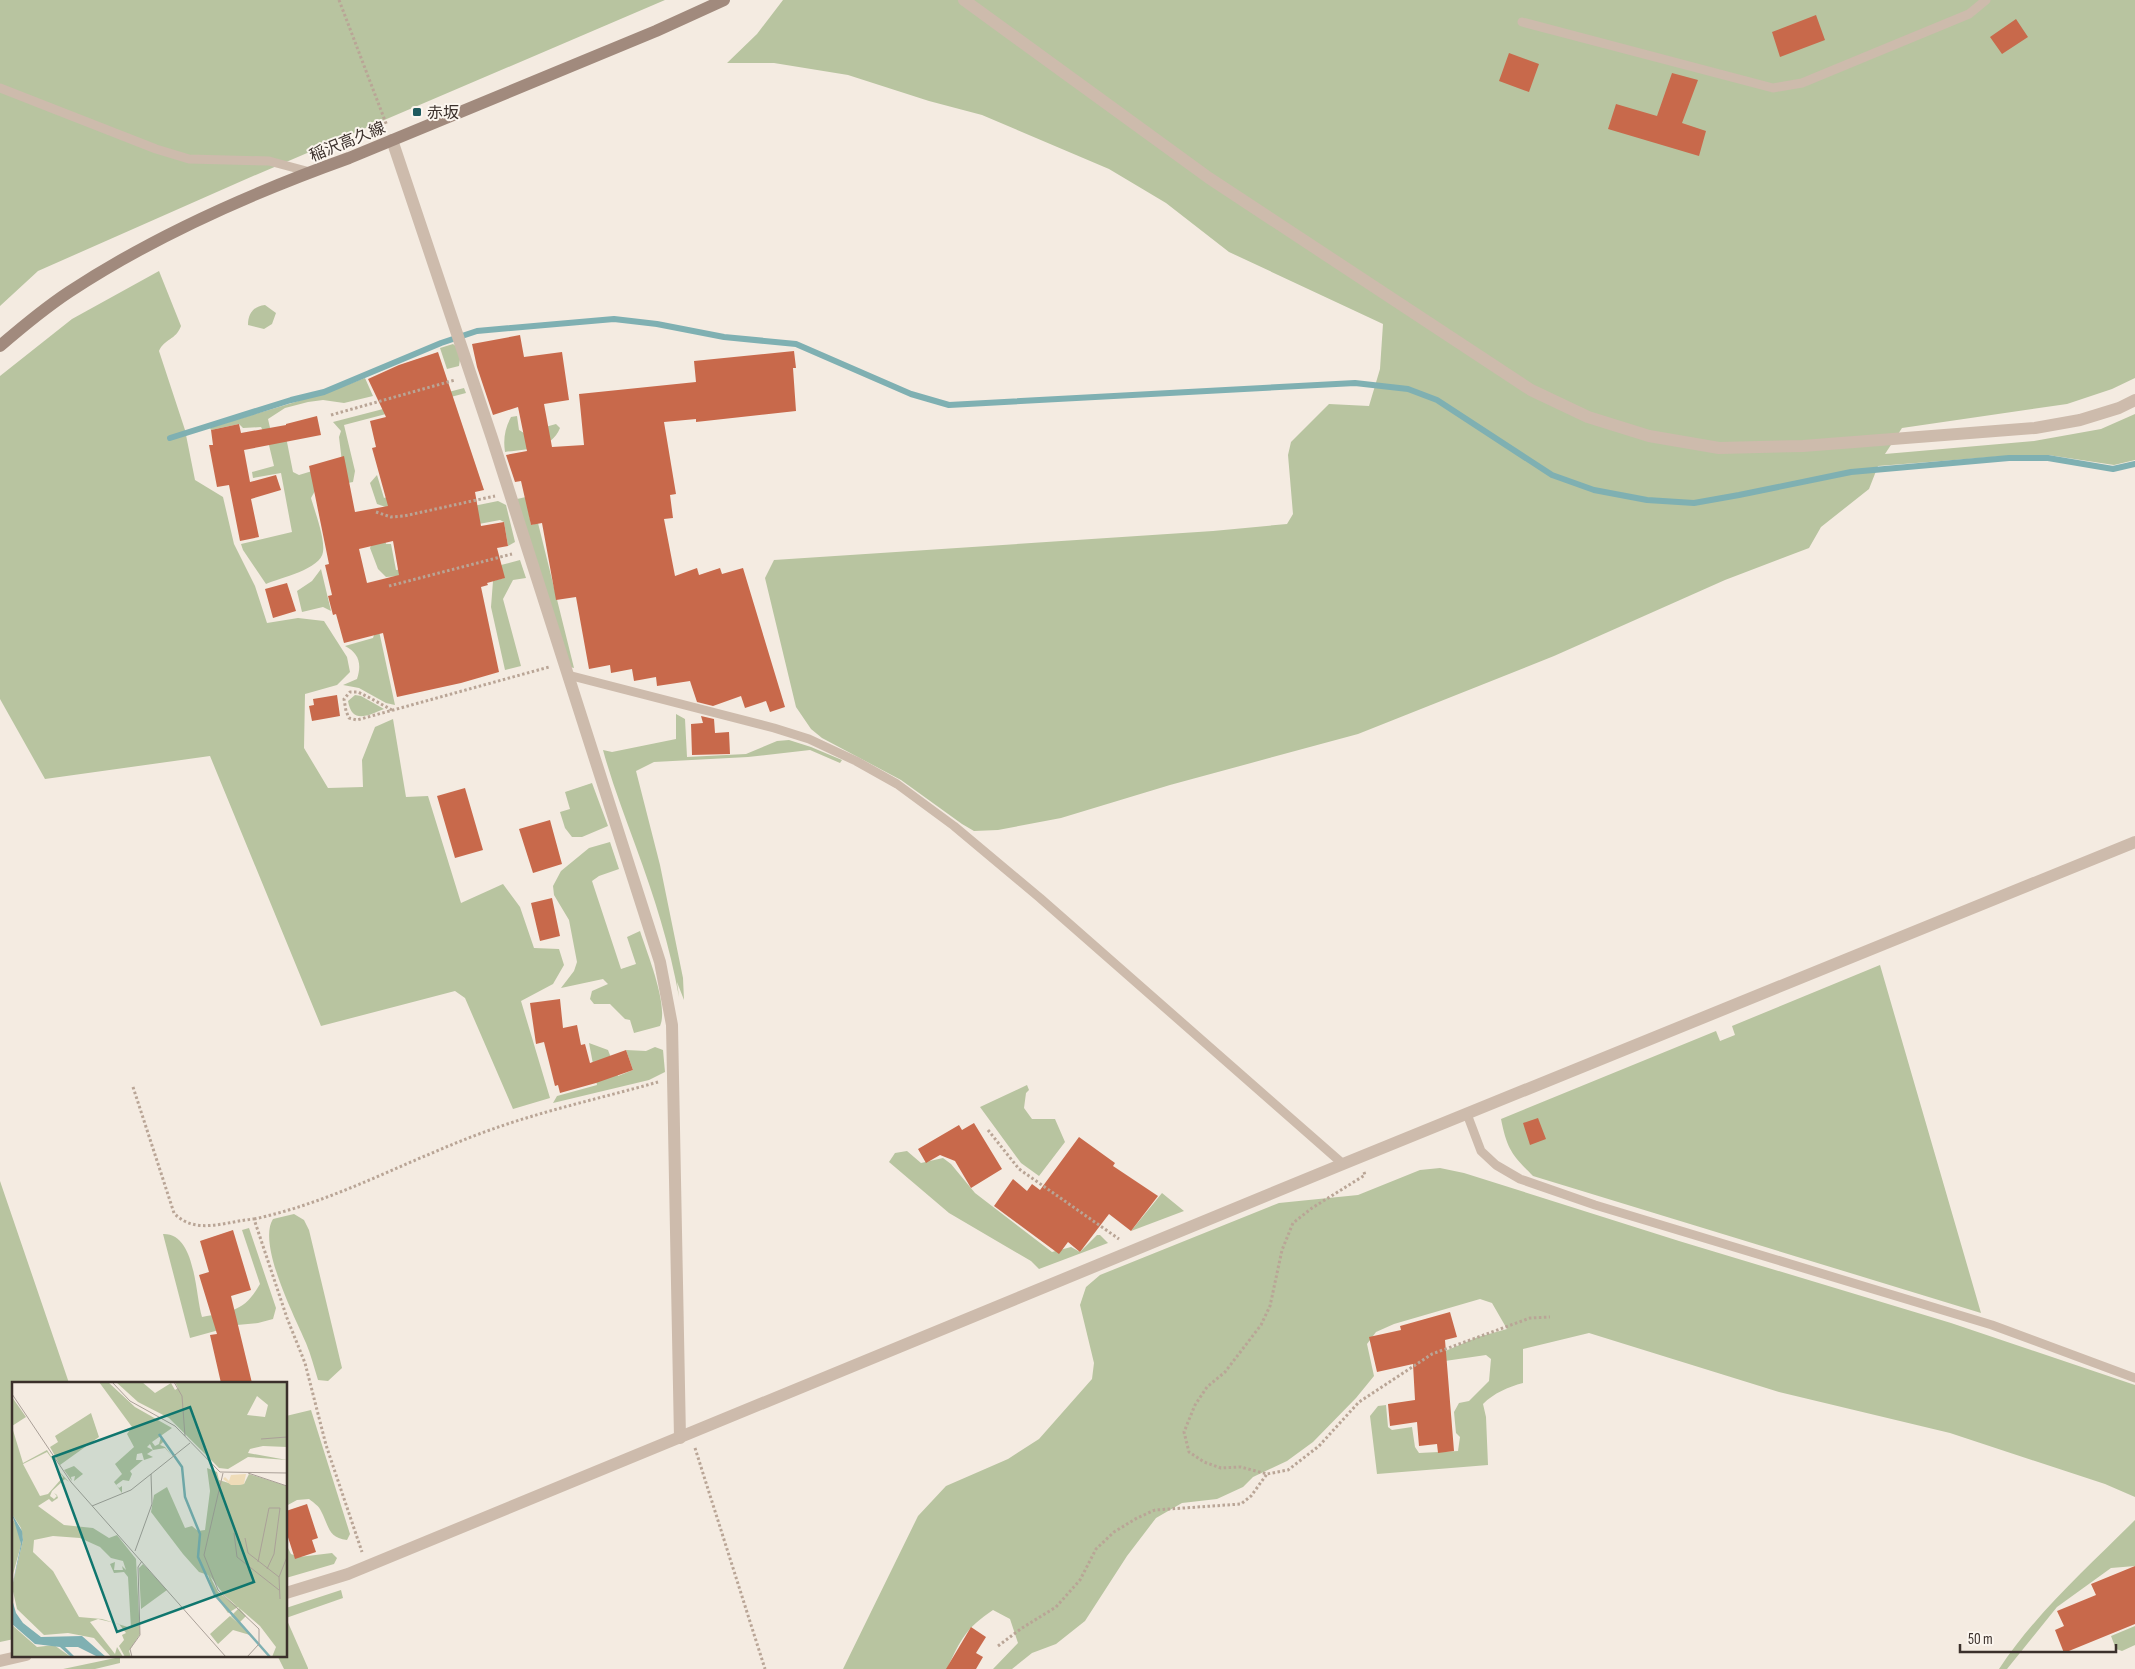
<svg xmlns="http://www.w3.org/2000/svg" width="2135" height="1669" font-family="'Sofia Sans Condensed','Noto Sans JP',sans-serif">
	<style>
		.green { fill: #b8c4a0 }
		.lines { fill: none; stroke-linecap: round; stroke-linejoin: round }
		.stream { stroke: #7fb0b2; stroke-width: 6 }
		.building { fill: #c8694b; fill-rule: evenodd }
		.path { stroke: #b9a596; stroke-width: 3; stroke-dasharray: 2.5 2.5; stroke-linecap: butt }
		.service { stroke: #cdbbac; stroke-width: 9 }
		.minor { stroke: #cdbbac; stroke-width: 12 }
		.tertiary { stroke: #cdbbac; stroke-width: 12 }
		.secondary { stroke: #a18a7d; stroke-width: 12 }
		.poi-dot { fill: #1f5a5e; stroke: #fbf5ee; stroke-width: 2 }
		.labels { text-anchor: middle; stroke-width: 4; stroke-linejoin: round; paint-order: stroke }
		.poi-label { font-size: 16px; fill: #3b302b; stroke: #fbf5ee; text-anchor: start }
		.street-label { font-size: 16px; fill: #3b302b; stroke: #fbf5ee }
		.inset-river { fill: none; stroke: #7fb0b2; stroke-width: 2.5 }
		.inset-road { fill: none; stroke: #aaa098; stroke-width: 1 }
		.view { fill: #0f766e; fill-opacity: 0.15; stroke: #0f766e; stroke-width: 2.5 }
		.inset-edge { fill: none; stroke: #3b302b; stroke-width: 2.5 }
	</style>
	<rect width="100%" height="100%" fill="#f4ebe1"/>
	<path class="green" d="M0,0h665l-421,180 -206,91 -38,35z
		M783,0h1352v378l-23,11 -45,15 -165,24 -17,26 149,-13 67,-12 34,-15v46l-21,5 -66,-10 -43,1 -127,10 -9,23 -48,38 -12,21 -84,32 -171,76 -196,78 -188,51 -109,33 -63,12 -24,1 -12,-7 -61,-44 -79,-42 -11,-9 -15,-22 -31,-129 9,-18 439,-29 74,-7 6,-10 -5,-59 3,-13 38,-38 40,2 11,-37 3,-45 -154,-72 -63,-49 -57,-34 -127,-54 -53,-14 -81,-26 -74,-12h-47l30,-29z
		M159,271l22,55c-5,14 -17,13 -22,25l26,79 10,50 28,17 11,47 21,42 12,37 31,-5 26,3 23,36 3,15 -13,13 -32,9 -1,54 24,40 35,-1 -1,-27 13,-33 18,-8 13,78 22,-1 33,107 42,-19 17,23 14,41 25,1 5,16 -11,19 -32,17 29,97 -37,11 -48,-111 -10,-7 -134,35 -111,-270 -165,23 -45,-80v-323l72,-57z
		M265,305l11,8 -4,11 -8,5 -16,-4c0,-12 6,-19 17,-20z
		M453,344l4,3 3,12 -1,7 -12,3 -7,-21z
		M365,378l8,18 -29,7 -21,-3 -15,2 -23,6 -17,11 3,13h14l8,40 6,3 43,-13 -3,-25 2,-6 -8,-9 131,-34 2,5 -122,32 11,46 -2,11 -37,7 -5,9c4,14 14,40 12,54 -2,17 -43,26 -57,32l-23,-34 -2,-6 51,-12 -11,-59 -28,5 -1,-6 22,-6 -6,-25 -7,-14 -18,1 -4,-4 -28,6 -1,-2c52,-17 105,-30 155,-50z
		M517,416l2,14 5,3 32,-9 4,4c-9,22 -34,21 -55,24 -2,-13 0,-24 6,-35z
		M377,475l7,23 51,-16 -41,28 -17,-6 -7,-21z
		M526,497l5,28 7,-2 36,145 -4,-1 -53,-168z
		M498,501l8,4 9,37 -7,4 -4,-24 -4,-2 -58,11 -3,-18z
		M382,521l4,23h5l5,26 14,-2 -12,8 -12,1 -8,-8 -8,-21z
		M520,560l6,18 -13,2 -10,19 18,67 -16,4 -14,-63 2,-26 11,-3 -3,-13z
		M321,569l10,42 -8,-4 -21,5 -5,-21 15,-10z
		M379,631l16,74 -9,-2 -27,-15 -16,-3 14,-6c5,-15 2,-26 -12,-33l28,-8 2,-6z
		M355,695l6,1 23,13c-17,7 -32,15 -36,-8z
		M676,714l9,5 2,38 59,-3 31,-13 12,-1 22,7 31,13 -2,3 -30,-13 -62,7 -94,5 -18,9 24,94 23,113 1,22 -7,-18 2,15c-9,-51 -25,-101 -43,-150 -12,-33 -24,-64 -33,-97l9,2 64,-13z
		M592,783l16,43 -26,11h-10l-7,-9 -5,-16 10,-3 -5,-17z
		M610,842l9,27 -20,7 -7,5 29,88 15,-5 -9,-27 13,-6c7,22 29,75 20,95l-26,7 -4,-13 -5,-1 -15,-15h-16l-4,-5 2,-8 16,-7 -5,-5 -42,9 13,-17 3,-9 -8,-42 -15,-25 -1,-9 8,-15 28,-23z
		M1880,965l101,348 -448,-137c-21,-21 -26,-27 -32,-57l215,-88 4,10 15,-6 -3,-9z
		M589,1043l19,7 10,26 15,-6 -7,-20 20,1 9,-4 8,3 2,22 -16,8 -96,23 4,-7 40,-11z
		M1027,1085l2,5 -3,3 -2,15 8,11h23l10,23 -26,34 -18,-13 -41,-56z
		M907,1151l14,12 22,-5 8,6 24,29 77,59 19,-5 9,5 17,-17h3l8,8 -69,26 -8,-8 -82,-48 -60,-51 6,-9z
		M1440,1168l24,5 215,68 272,82 184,62v112l-30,-13 -155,-51 -171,-41 -190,-59 -66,16v34c-15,4 -29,10 -40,21l3,13 2,48 -111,9 -7,-58 8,-10 8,-1 2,22 4,3 20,-3 3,20 4,6 39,-2 2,-14 -4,-4 -2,-21 5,-9 10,-2 20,-20 2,-22 -5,-4 -41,6 -2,-9 35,-15 29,-8 -15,-26 -12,-4 -86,25 -18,8 -9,12 7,32 -18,22 -43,44 -26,19 -34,16 -10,10 -26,12 -35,4 -26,15 -29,38 -42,65 -29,23 -24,9 -20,16h-19l25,-26 -8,-24 -17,-9c-28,19 -32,29 -46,59h-104l75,-153 28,-30 62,-27 31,-20 53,-60 2,-16 -14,-58 6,-18 14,-12 179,-72 79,-8 62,-25z
		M0,1181l69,202h-55v256l-14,3z
		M1162,1193l22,18 -53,20z
		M294,1214l10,6 5,10 33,138 -14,13 -10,-1c-4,-13 -7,-25 -12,-37 -11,-26 -49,-99 -33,-124z
		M249,1228l27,80 -3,11 -15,4 -21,2 -47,13 -27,-104c33,-1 32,60 39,83 30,-6 42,-5 58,-33l-18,-54z
		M311,1410l39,124 -3,6c-19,-2 -18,-14 -26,-29 -2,-5 -7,-8 -12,-12l-12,1 -11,6v-90z
		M2135,1520v46l-24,2 -54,39 -50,62h-8c37,-56 89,-102 136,-149z
		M286,1544l5,10 8,3 33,-4 5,5 -3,6 -48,14z
		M341,1590l2,8 -57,20v-10z
		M286,1618l22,50v1h-24l-7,-14h9z
		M2135,1626v19l-13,6 -6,-2 -5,-13z
		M120,1657v6l-25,6h-32z"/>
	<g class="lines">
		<path class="stream" d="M170,438l121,-38 33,-8 117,-49 36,-12 137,-12 43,5 67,13 72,7 115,50 38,11 406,-22 53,6 29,11 115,75 42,15 53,10 47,3 45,-8 112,-23 158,-14h39l65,11 22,-5"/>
	</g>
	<path class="building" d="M1816,15l9,25 -45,17 -8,-25z
		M2016,19l12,18 -26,17 -12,-17z
		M1509,53l30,11 -10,28 -30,-11z
		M1672,73l26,7 -16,43 24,8 -7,25 -91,-27 8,-25 41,12z
		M520,335l4,22 38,-5 7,48 -25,4 8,43 32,-2 -5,-51 117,-12 -2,-21 100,-10 2,17h-3l3,43 -100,11v-3l-32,3 12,72 -6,1 3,23 -9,1 11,57 22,-8 2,7 21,-7 2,6 21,-6 42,139 -15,5 -4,-11 -21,7 -4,-12 -28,10 -16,-4 -7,-21 -33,5 -1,-9 -22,4 -2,-12 -21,4 -1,-8 -21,4 -13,-72 -20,3 -14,-77 -11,2 -10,-44 -6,1 -9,-27 21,-4 -9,-44 -25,8 -16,-48 -5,-23z
		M438,352l46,138 -9,2 6,34 23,-4 4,24 -11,2 8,30 -18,5 1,2 -7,2 18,85 -38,11 -64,14 -14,-64 -39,10 -8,-29 -3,1 -5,-19 4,-1 -7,-30 4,-1 -20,-98 35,-10 11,56 33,-6 -16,-58 4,-1 -6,-26 16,-4 -18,-38 31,-14zM393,541l6,34 -32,8 -8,-34z
		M317,416l4,19 -77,15 6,32 26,-7 5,15 -30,9 8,38 -19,4 -11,-56 -12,2 -8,-42h4l-2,-15 28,-6 2,9 45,-8v-1z
		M287,583l9,28 -23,7 -8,-29z
		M337,695l3,21 -28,5 -3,-15 5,-1 -1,-6z
		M701,716l13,3 1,14 14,-1 1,22 -38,1 -1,-31 12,-1z
		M465,788l18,62 -28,8 -18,-62z
		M550,820l12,44 -29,9 -14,-44z
		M552,898l8,38 -20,5 -9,-38z
		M560,999l3,29 14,-3 4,20 4,-1 5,19 36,-13 7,20 -37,13 -36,10 -2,-8 -3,1 -11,-44 -8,2 -6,-41z
		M1538,1118l8,21 -16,6 -7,-22z
		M974,1123l28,46 -31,19 -16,-27 -15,-6 -14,8 -8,-14 41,-24 3,5z
		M1079,1137l36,26 -2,3 45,30 -27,35 -22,-17 -29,38 -12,-10 -9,12 -65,-48 19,-27 14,12 5,-7 8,6z
		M233,1230l18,60 -20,6 21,87h-31l-11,-48 7,-1 -18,-59 10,-3 -9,-31z
		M1450,1312l7,25 -12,3 9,111 -16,2 -1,-9 -18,2 -2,-24 -27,4 -2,-22 27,-4 -2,-36 -36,8 -8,-35 32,-7 -1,-4z
		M307,1504l11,34 -6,2 4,12 -21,7 -9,-28v-20z
		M2135,1566v58l-71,29 -9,-23 9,-4 -7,-15 39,-16 -5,-11z
		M971,1627l15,10 -10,16 7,4 -7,12h-30z"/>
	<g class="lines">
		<path class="path" d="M339,0l48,126
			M331,415l124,-35
			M376,512l15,5 13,-1 91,-20
			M389,586l123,-32
			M392,710l-22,-12 -12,-6h-8l-6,7 2,12 3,7 8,2 192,-53
			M133,1087l41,126c21,23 53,8 80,6l33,99 18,45 21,82 36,107
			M988,1130l31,39 100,70
			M1364,1172l1,3 -53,33 -19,15 -11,27 -12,56 -9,19 -36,47 -18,15 -12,18 -11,27 5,20 15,10 17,6 20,-1 26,7 21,-4 31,-24 40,-44 73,-48 98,-36 20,-1
			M254,1219c79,-17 150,-57 225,-85 58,-22 119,-35 179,-52
			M695,1448l70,221
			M998,1646l24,-18 34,-21 24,-27 16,-31 18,-17 23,-14 18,-8 86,-6 10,-8 16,-22"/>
		<path class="service" d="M1522,22l251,66 29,-5 167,-69 17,-14
			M0,88l156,61 33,10 80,2 41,11
			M568,675l206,53 35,11 47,22 41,23 57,42 86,72 303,266
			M1467,1114l14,37 15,14 24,14 75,26 397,120 143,53"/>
		<path class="minor" d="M392,140l100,298 168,524 12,63 8,413"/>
		<path class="tertiary" d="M964,0l245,178 322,212 57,27 61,19 70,12 84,-2 232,-18 45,-8 39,-12 16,-8
			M286,1593l62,-19 995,-410 792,-322
			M0,1661l26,-6"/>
		<path class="secondary" d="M0,346c22,-19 45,-38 69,-54 85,-56 185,-100 280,-134l307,-127 68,-31"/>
	</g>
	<rect class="poi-dot" x="412" y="107" width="10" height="10" rx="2.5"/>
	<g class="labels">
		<g class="poi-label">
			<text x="427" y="118">赤坂</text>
		</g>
		<g class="street-label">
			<text transform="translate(347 141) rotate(-22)" y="6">稲沢高久線</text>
		</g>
	</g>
	<g transform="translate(12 1382)">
		<rect width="275" height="275" fill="#f4ebe1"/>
		<path d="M87,0h9l27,25 37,21 -20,14 3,4 4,-2 2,-7 9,11 -6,-7 -4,4 5,2 7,9 -7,-8 -12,2 -3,-6 -3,3 6,3 -6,4 6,3 -9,3 -2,-7 -5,1 -1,6h7l-13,11 2,3 -3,7 -6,-1 -7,5 3,3 3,-2v7l-8,-11 8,-8 -7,-10 19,-17 -7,-13 5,-7zM104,0h26l13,11 16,-10 4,7 3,-2 -3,-6h112v65l-24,-1 -13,3 -2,4 39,7 -39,-3 -20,12 -9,-1 -50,-50 -31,-16zM245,14l11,9 -3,12 -18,-2zM0,15l14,20 -14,9zM79,31l8,24 -39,28 -10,-18 8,-5 -3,-6zM0,45l11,36 24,-13 10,16 -10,-14 -24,12 17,32 8,-2 15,-17 -6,-8 12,13 -4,-3 -13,12 -2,5 4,3 3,-3 -3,-3 3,2 1,3 -6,4 -3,-3 -11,7 26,19 29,3 16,10 8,-3 19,24 4,75 -11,17 2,6h-6l-6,-11 5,-6 -2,-5 4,-2 -7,-9 -21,-5 -8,3 25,32 2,-7 6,10h-12l-17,-19 -26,-5 -24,2 -27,-26 -5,-22 11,-47 -2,-12 -9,-14zM41,154l27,2 20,9 11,11 12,3 3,9 -4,-4 1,4h-9l1,-8 -5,2 4,9 10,-1 4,5 3,51 -29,-9 -23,-2 -26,-46 -20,-19 1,-12zM62,84l9,8 -9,7 1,-5 -4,1 1,4 -8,-11zM195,86l10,4 2,8 16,5 9,-1 5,-10 38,12v171h-15l4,-10 -16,-21 -36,-31 -14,-19 8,16 20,15 -10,6 -13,-18 -7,-20 -9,-3 -16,-18 -32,-42 3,-17 13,-8 18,41 7,-2 6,5 7,-1 5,-39zM0,136l7,12 2,15 -9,33zM131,182l24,26 -26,19 -2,-41zM227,226l7,8 -7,7 11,12 -17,-5 -15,14 -8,-10 20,-18 8,7 -7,-7zM0,243l25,22 17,-2 17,12h-59z" fill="#b8c4a0" fill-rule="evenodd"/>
		<path d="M234,92l-2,10 -5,1h-8l-8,-6 2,-2 4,4 2,-6z" fill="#efdcb8"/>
		<path d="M0,132l10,17 1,9 -11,47 9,-43zM0,217l4,14 7,10 18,14 41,-1 24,21h-8l-20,-10h-13l10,10h-4l-11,-10 -25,-3 -23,-20z" fill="#7fb0b2"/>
		<path class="inset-river" d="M147,52l23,33 3,30 15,37 -2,23 17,38 55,62"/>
		<path class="inset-road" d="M100,0l18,19 45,25 45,46 67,1M162,0l8,14 3,40M0,12l59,88 155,175M249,57l26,-2M211,91l-19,82 14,35 41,39v15l-12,13M236,91l39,13M80,124l39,-16 59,-47M222,151l3,24 42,33M233,156l3,15 31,24M123,169l17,-47 -1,-30M246,180l11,-54h11l-6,46 -7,15M268,217l-1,-22 8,-20M120,275l-2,-8 10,-14 -2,-68 4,-6"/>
		<path class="view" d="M178,25l64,175 -137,50 -64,-175z"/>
		<rect width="275" height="275" class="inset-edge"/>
	</g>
	<path d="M1960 1644v8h156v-8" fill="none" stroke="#3b302b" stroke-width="2.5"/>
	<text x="1968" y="1644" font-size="15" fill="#3b302b" stroke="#fbf5ee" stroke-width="4" paint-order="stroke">50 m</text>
</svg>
